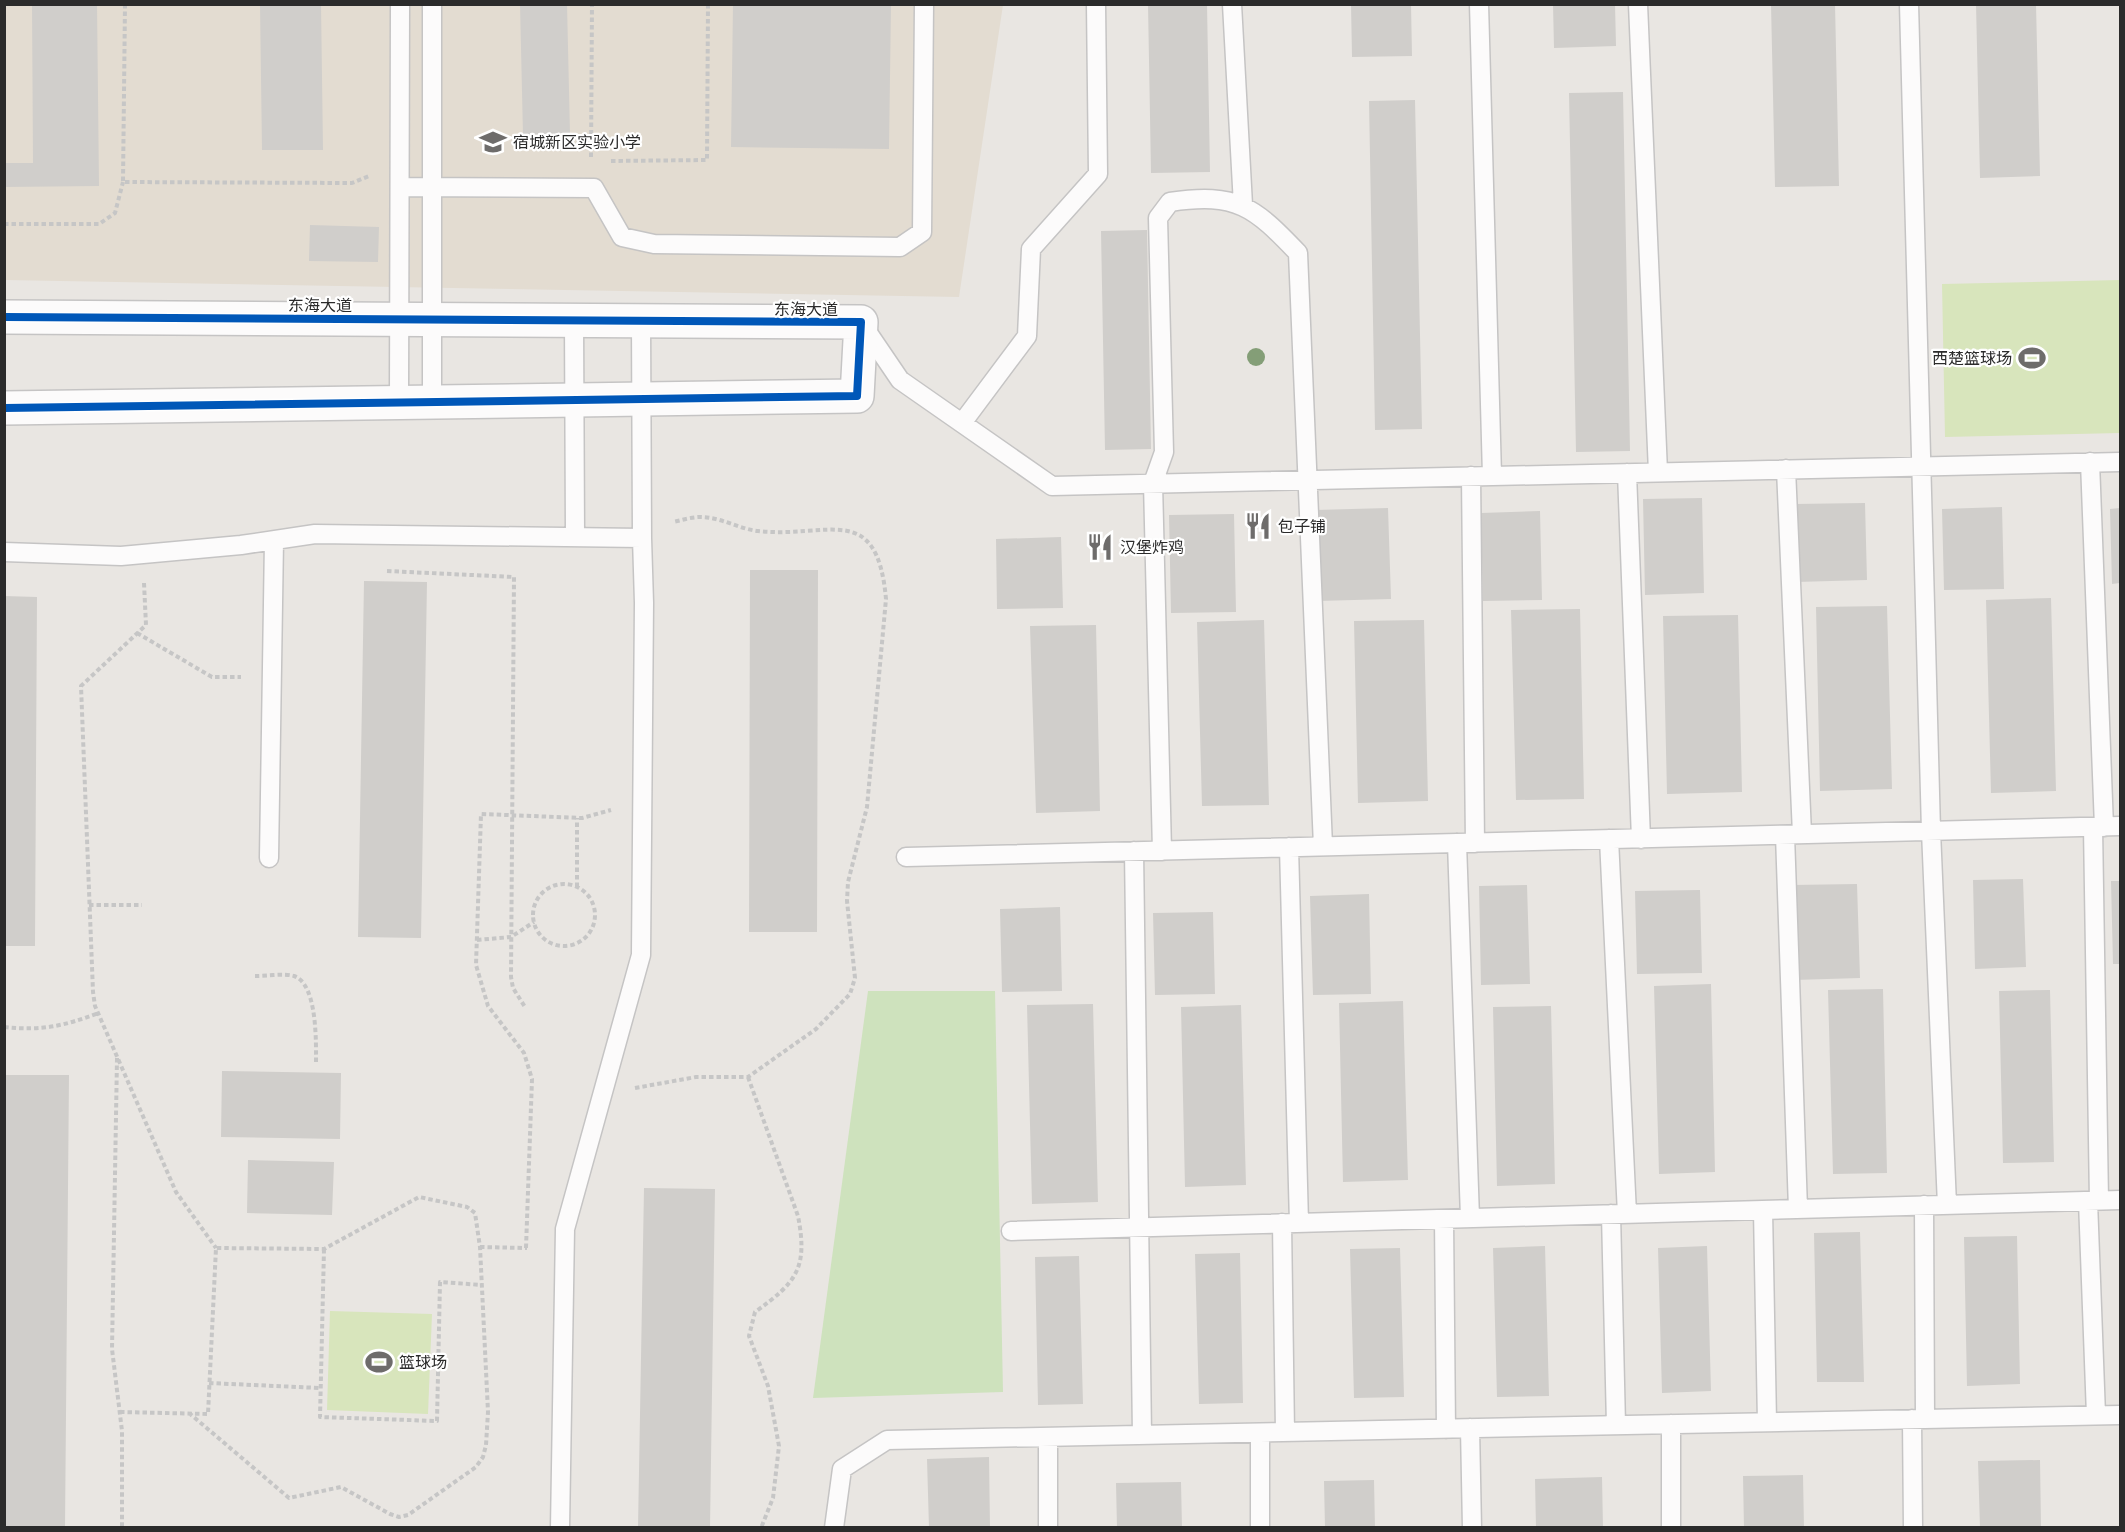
<svg xmlns="http://www.w3.org/2000/svg" width="2125" height="1532" font-family="'PT Sans','Noto Sans SC',sans-serif">
	<style>
		.education { fill: #e3dcd1 }
		.green { fill: #cee2bd }
		.pitch { fill: #d8e5bc }
		.building { fill: #d0cecb }
		.lines { fill: none; stroke-linecap: round; stroke-linejoin: round }
		.lane-casing { stroke: #c5c4c4; stroke-width: 21 }
		.secondary-casing { stroke: #c5c4c4; stroke-width: 36 }
		.path { stroke: #c6c6c6; stroke-width: 4; stroke-dasharray: 4.5 3; stroke-linecap: butt }
		.lane { stroke: #fcfbfb; stroke-width: 18 }
		.secondary { stroke: #fcfbfb; stroke-width: 33 }
		.cycleway-casing { stroke: #fff; stroke-width: 11 }
		.cycleway { stroke: #0057b8; stroke-width: 8 }
		.tree { fill: #849e77 }
		.labels { text-anchor: middle; stroke-width: 4.5; stroke-linejoin: round; paint-order: stroke }
		.poi-label { font-size: 16px; fill: #2b2b2b; stroke: #fff; text-anchor: start }
		.street-label { font-size: 16px; fill: #2b2b2b; stroke: #fff }
	</style>
	<rect width="100%" height="100%" fill="#e9e6e2"/>
	<path class="education" d="M5,5h998l-44,292 -954,-17z"/>
	<path class="green" d="M868,991h127l8,401 -190,6z"/>
	<path class="pitch" d="M2120,280v153l-175,4 -3,-153z
		M330,1311l102,3 -4,100 -101,-4z"/>
	<path class="building" d="M32,4h65l2,182 -95,1v-24h29z
		M260,4h61l2,146h-61z
		M520,4h47l3,130 -47,1z
		M733,4h158l-2,145 -158,-2z
		M1148,4h59l3,168 -59,1z
		M1351,4h60l1,52 -60,1z
		M1553,4h62l1,42 -62,2z
		M1771,4h64l4,182 -64,1z
		M1976,4h60l4,172 -60,2z
		M1623,92l7,359 -54,1 -7,-359z
		M1415,100l7,329 -47,1 -6,-329z
		M310,225l69,2 -1,35 -69,-1z
		M1147,230l4,219 -46,1 -4,-219z
		M1702,498l2,95 -59,2 -2,-96z
		M1865,503l2,77 -71,2 -2,-78z
		M2002,507l2,82 -60,1 -2,-81z
		M1388,508l3,91 -74,2 -2,-91z
		M2120,508v75l-8,1 -2,-75z
		M1540,511l2,89 -59,1 -2,-88z
		M1234,514l2,98 -65,1 -2,-98z
		M1061,537l2,71 -66,1 -1,-70z
		M750,570h68l-1,362h-68z
		M364,581l63,1 -6,356 -63,-1z
		M4,596l33,1 -2,349h-31z
		M2051,598l5,193 -65,2 -5,-193z
		M1887,606l5,183 -72,2 -4,-184z
		M1580,609l4,190 -68,1 -5,-190z
		M1738,615l4,177 -75,2 -4,-178z
		M1264,620l5,185 -67,1 -5,-184z
		M1424,620l4,181 -70,2 -4,-182z
		M1096,625l4,186 -64,2 -6,-187z
		M2023,879l3,88 -51,2 -2,-89z
		M2111,881h9v83h-7z
		M1857,884l3,94 -66,2 -2,-95z
		M1527,885l3,99 -49,1 -2,-99z
		M1700,890l2,83 -65,1 -2,-83z
		M1369,894l2,100 -58,1 -3,-99z
		M1060,907l2,84 -60,1 -2,-83z
		M1213,912l2,82 -60,1 -2,-82z
		M1711,984l4,188 -56,2 -5,-188z
		M1883,989l4,184 -54,1 -5,-184z
		M2050,990l4,172 -51,1 -4,-172z
		M1403,1001l5,179 -65,2 -4,-179z
		M1093,1004l5,198 -66,2 -5,-199z
		M1241,1005l5,180 -61,2 -4,-180z
		M1551,1006l4,178 -58,2 -4,-179z
		M222,1071l119,2 -1,66 -119,-2z
		M4,1075h65l-4,453h-61z
		M248,1160l86,2 -2,53 -85,-2z
		M644,1188l71,1 -5,339h-72z
		M1860,1232l4,150h-47l-3,-149z
		M2017,1236l3,148 -53,2 -3,-149z
		M1545,1246l4,150 -52,1 -4,-149z
		M1707,1246l4,145 -49,2 -4,-145z
		M1400,1248l4,149 -50,1 -4,-149z
		M1240,1253l3,150 -44,1 -4,-150z
		M1079,1256l4,148 -45,1 -3,-148z
		M989,1457l1,71h-61l-2,-69z
		M2040,1460l1,68h-61l-2,-67z
		M1803,1475l1,53h-60l-1,-52z
		M1602,1477l1,51h-67l-1,-49z
		M1374,1480l1,48h-50l-1,-47z
		M1181,1482l1,46h-65l-1,-45z"/>
	<g class="lines">
		<defs>
			<path id="lane" d="M432,4v397
				M1232,4l11,201
				M1479,4l13,472
				M1638,4l20,468
				M1909,4l22,827 16,374
				M400,187l194,1 28,49 32,7 246,3 22,-15 2,-228
				M574,321l1,215
				M641,321l1,217
				M864,327l36,53 152,106 1068,-24
				M399,401l1,-397
				M962,423l65,-87 4,-87 67,-75 -2,-170
				M2090,462l14,365
				M1786,469l16,365
				M1627,473l14,366
				M1471,476l4,367
				M4,552l117,4 120,-11 74,-11 327,4 2,65 -3,352 -76,274 -5,299
				M2093,827l6,374
				M1785,835l13,374
				M1609,839l18,375
				M1457,843l13,375
				M1289,847l10,376
				M1134,851l8,584
				M1162,851l-9,-368 11,-31 -6,-234 12,-16c67,-10 84,5 128,51l25,593
				M906,857l1214,-31
				M269,858l5,-318
				M2088,1201l8,214
				M1924,1205l1,214
				M1763,1210l4,212
				M1611,1214l5,211
				M1444,1219l2,210
				M1282,1223l3,209
				M1011,1231l1109,-31
				M1912,1419l1,109
				M1671,1424v104
				M1470,1428l2,100
				M1260,1433v95
				M1048,1437v91
				M834,1528l8,-59 45,-29 1233,-25"/>
			<path id="secondary" d="M4,317l857,5 -4,74 -853,12"/>
		</defs>
		<use href="#lane" class="lane-casing"/>
		<use href="#secondary" class="secondary-casing"/>
		<path class="path" d="M125,4l-2,178 229,1 17,-7
			M591,157l1,-153
			M611,161l96,-1 1,-156
			M4,224h95l16,-11 8,-31
			M387,571l127,6 -3,400 2,11 12,19
			M144,583l2,42 -65,61 12,306 2,14 81,186 40,56
			M137,633l75,44h29
			M533 915a31 31 0 1 1 62 0a31 31 0 1 1-62 0Z
			M577,887v-69
			M89,905h53
			M477,940l34,-3 23,-15
			M255,976c11,0 29,-3 39,0 24,8 22,69 22,89
			M4,1027c39,4 59,-1 95,-14
			M117,1058l-5,291 10,82v97
			M748,1077l50,139c10,52 -1,66 -43,96l-6,24 19,50 11,60 -6,52 -12,30
			M635,1088l61,-11h52l68,-48 34,-35 5,-16 -8,-77 1,-19 19,-75 19,-208c-9,-100 -58,-60 -128,-68 -19,-2 -37,-14 -58,-14 -8,0 -18,3 -27,5
			M480,1247l47,1
			M526,1248l6,-169 -8,-26 -36,-47 -12,-41 5,-151 101,4 29,-8
			M324,1249l-4,168 117,4 3,-139 42,3
			M209,1383l111,5
			M120,1412l88,2 8,-166 108,1 95,-52 48,10 8,6 5,34 8,165 -2,33 -3,12 -7,10 -68,48 -9,2 -9,-3 -49,-27 -52,11 -100,-85"/>
		<use href="#lane" class="lane"/>
		<use href="#secondary" class="secondary"/>
		<defs>
			<path id="cycleway" d="M4,317l857,5 -4,74 -853,12"/>
		</defs>
		<use href="#cycleway" class="cycleway-casing"/>
		<use href="#cycleway" class="cycleway"/>
	</g>
	<circle class="tree" cx="1256" cy="357" r="9"/>
	<defs>
		<symbol id="school-bare" viewBox="-9 -9 18 18"><path d="M0-5L7-2L0 1L-7-2ZM-4 1L0 2.5L4 1V4Q0 6-4 4Z" fill="#6e6c6b" stroke="#fff" stroke-width="2.5" paint-order="stroke"/></symbol>
		<symbol id="stadium-bare" viewBox="-9 -9 18 18"><path d="M0-5a6.5 5 0 1 0 0 10a6.5 5 0 1 0 0-10ZM-3.5-1.8h7v3.6h-7Z" fill="#6e6c6b" stroke="#fff" stroke-width="2.5" paint-order="stroke"/></symbol>
		<symbol id="restaurant-bare" viewBox="-9 -9 18 18"><path d="M-5-6h1v4h1v-4h1v4h1v-4h1v5L-1.5 .5V6h-2V.5L-5-1ZM5-6V6H3V1.5H1.5Q1.5-4 5-6Z" fill="#6e6c6b" stroke="#fff" stroke-width="2.5" paint-order="stroke"/></symbol>
	</defs>
	<g fill-rule="evenodd">
		<use href="#school-bare" x="474" y="123" width="38" height="38"/>
		<use href="#stadium-bare" x="2013" y="339" width="38" height="38"/>
		<use href="#restaurant-bare" x="1239" y="507" width="38" height="38"/>
		<use href="#restaurant-bare" x="1081" y="528" width="38" height="38"/>
		<use href="#stadium-bare" x="360" y="1343" width="38" height="38"/>
	</g>
	<g class="labels">
		<g class="poi-label">
			<text x="513" y="148">宿城新区实验小学</text>
			<text x="2012" y="364" text-anchor="end">西楚篮球场</text>
			<text x="1278" y="532">包子铺</text>
			<text x="1120" y="553">汉堡炸鸡</text>
			<text x="399" y="1368">篮球场</text>
		</g>
		<g class="street-label">
			<text x="320" y="311">东海大道</text>
			<text x="806" y="315">东海大道</text>
		</g>
	</g>
	<rect width="2125" height="1532" fill="none" stroke="#2b2b2b" stroke-width="12"/>
</svg>
